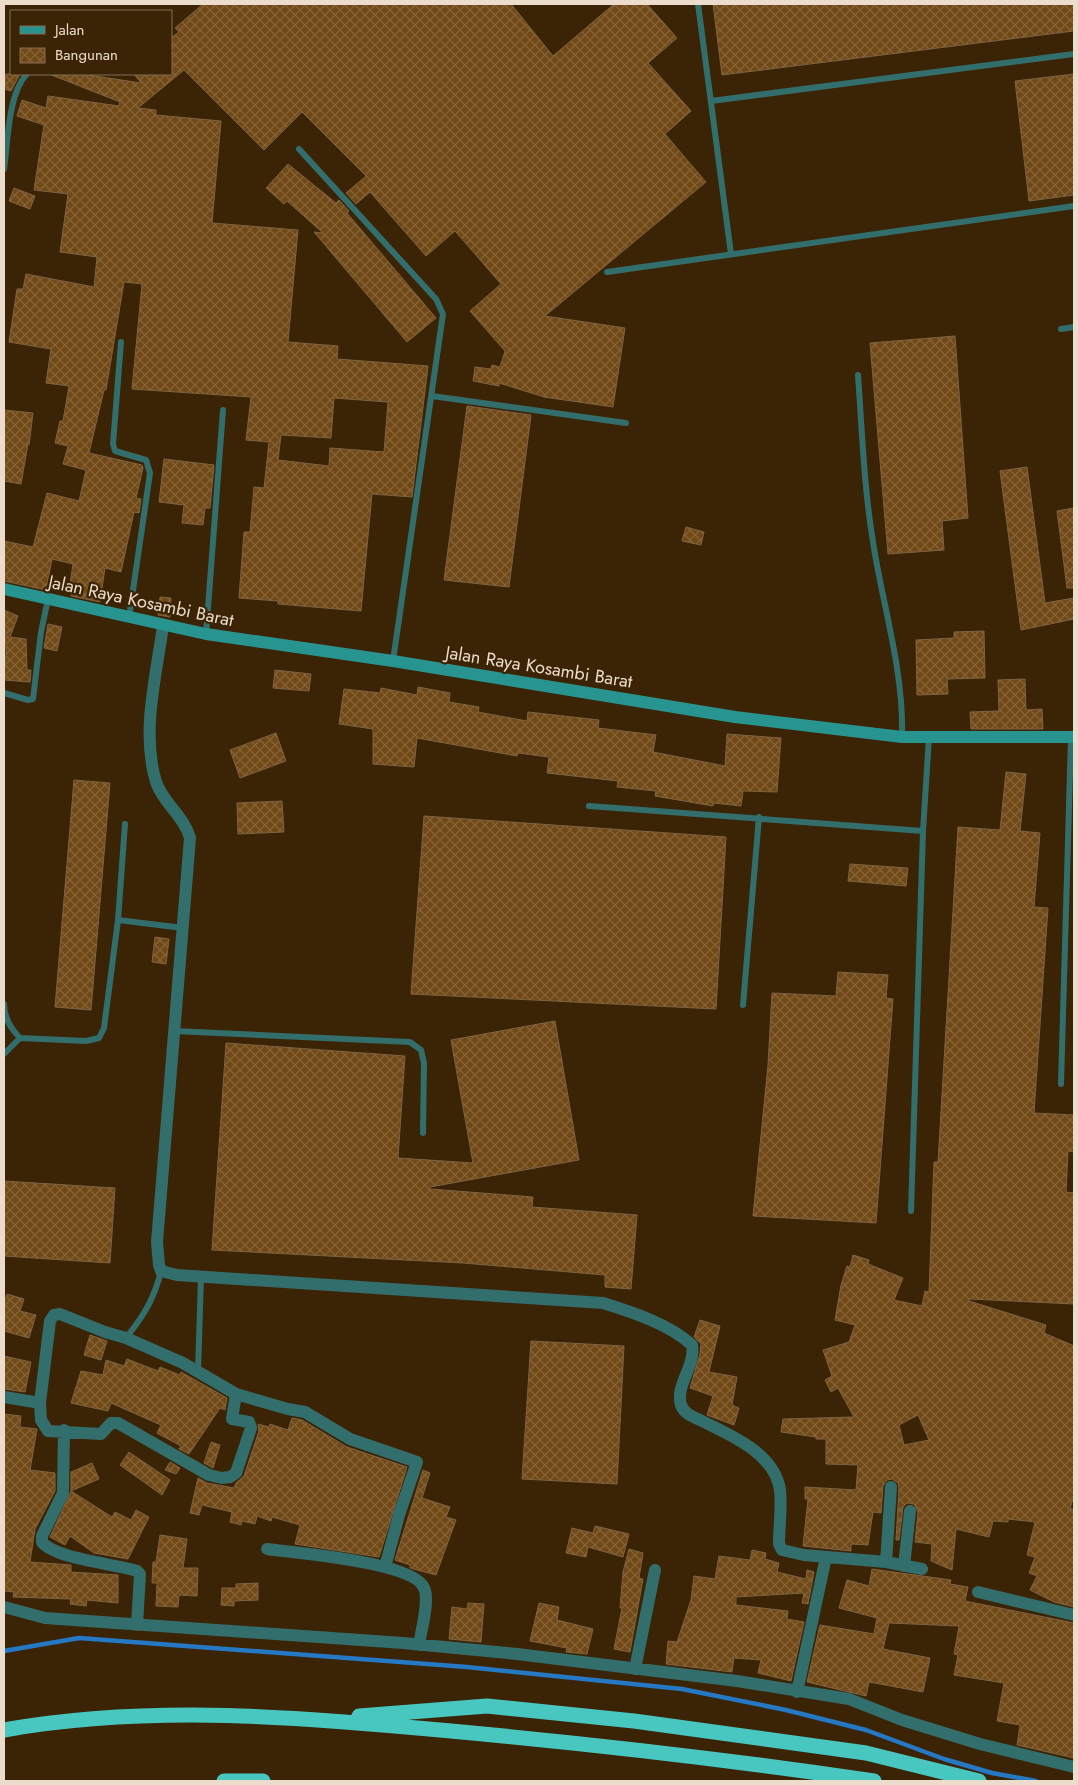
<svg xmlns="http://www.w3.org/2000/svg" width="1078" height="1785" font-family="Jost,sans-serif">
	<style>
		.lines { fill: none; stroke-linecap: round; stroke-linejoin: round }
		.stream { stroke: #2578c3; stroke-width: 4.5 }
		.building { fill: url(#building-cross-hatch); stroke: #7e6344; fill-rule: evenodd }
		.lane { stroke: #326e6b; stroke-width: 6 }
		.street { stroke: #326e6b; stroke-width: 12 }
		.secondary { stroke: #28948f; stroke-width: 12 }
		.highway { stroke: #47c7c0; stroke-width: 15 }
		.labels { text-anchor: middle; stroke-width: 4.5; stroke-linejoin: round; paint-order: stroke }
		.street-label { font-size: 18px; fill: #ecdccb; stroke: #3b2405 }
	</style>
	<defs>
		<pattern id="building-cross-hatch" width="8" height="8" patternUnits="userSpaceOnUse" patternTransform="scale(1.25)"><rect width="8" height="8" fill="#704916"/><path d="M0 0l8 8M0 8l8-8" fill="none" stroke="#856337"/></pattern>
	</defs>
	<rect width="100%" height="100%" fill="#3b2405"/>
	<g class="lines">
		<path class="stream" d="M4,1651l75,-13 388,29 215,22 104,21 80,20 78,29 48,14 44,8"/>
	</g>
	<path class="building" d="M203,4h308l42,52 61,-52h33l30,34 -29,25 43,48 -26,23 41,48 -161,134 80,12 -12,79 -69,-10 -45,-14v3l-26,-5 2,-14 16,2 1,-4 8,2 5,-16 -35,-40 31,-27 -46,-53 -29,25 -56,-64 -14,12 -10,-11 20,-17 -64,-64 -38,38 -80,-80 -46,38 18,2v5l65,6 -9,102 86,7 -10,112 50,4 -1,13 91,7 -16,131 -40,-3 -11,117 -83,-7v-3l-39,-3 5,-66h6l4,-45 10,1 5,-46 -23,-2 5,-43 -119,-8 10,-105 -18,-2 -18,108h-2l-15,63 53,12 1,3 -7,30 5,1 -2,14 -5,-1 -13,60 -16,-4 -5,34 -29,-6 1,-5h-3l4,-27 -21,-5 -6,31 -42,-9v-40l29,6 14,-54 32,8 7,-31 -23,-6 5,-18 -13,-3 5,-22h3l6,-35 -23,-3 5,-34 -42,-7 8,-53h6l3,-15 68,13 3,-30 -37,-5 8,-58 -34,-4 10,-65 -27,-9 5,-16 24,8 2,-12 71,10 1,-4 -71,-28h33l59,9 -7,-9h37v-36l8,-6 -4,-4zM334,398l54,4 -4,50 -54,-4 -1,18 -51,-6 3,-25 50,3z
		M713,4h361v27l-352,44z
		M6,74h14l-9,17 -7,-2z
		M1074,74v121l-45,6 -14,-120z
		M288,164l48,39 3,-3 10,11 -2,2 89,105 -29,24 -93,-110 9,1 -36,-32 -3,3 -18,-16z
		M14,188l21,8 -5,13 -21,-8z
		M955,336l13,182 -26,3 2,29 -56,4 -18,-211z
		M467,406l64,9 -22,172 -65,-7z
		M4,410l29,3 -4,32 -1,-1 -7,40 -17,-3z
		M164,459l50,6 -4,43h-5l-2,17 -21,-2 2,-18 -25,-3z
		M1027,467l18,136 29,-5v21l-53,11 -21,-159z
		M1074,508v80h-7l-10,-77z
		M686,527l18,5 -3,13 -19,-4z
		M160,597l11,1 -1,19 -12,-2z
		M4,610l14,6 -8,21 16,2 1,31h4l-1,12 -26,-2 2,-28z
		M48,624l14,3 -5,24 -13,-3z
		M984,631l1,47 -38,1 1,15 -31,1 -1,-55 38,-2v-6z
		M275,670l36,4 -2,17 -36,-3z
		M1025,679l1,31 16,-1 1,20h-72l-1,-17 29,-1 -1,-31z
		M418,687l32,6 -1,9 30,5 -1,5 49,9 1,-9 71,8 -1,8 58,7 -3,17 72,14 2,-32 54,4 -4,54 -34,-1 -2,15 -27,-3 -1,3 -58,-10 1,-5 -39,-4 1,-6 -71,-8 2,-16 -31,-4 -1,3 -100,-18 -3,29 -41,-3v-35l-34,-5 5,-35 36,4 1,-5 36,7z
		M276,733l10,28 -46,17 -10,-28z
		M1006,772l20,2 -6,57 20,2 -6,74 14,1 -14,205 40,2v37l-6,-1 -2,41 8,1v111l-104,-5 -1,2 77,24 -2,8 30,13v150l-4,12 4,2v97l-20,-5 -24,-12 7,-14 -8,-3 6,-16 -8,-2 8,-33 -27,-3v3l-15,-1 -4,16 -33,-8 -4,41 -21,-9 1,-17 -17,-2 3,-30 -4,-8 -7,-1 -4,4 -4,33h-3l3,-52 -1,-5 -6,-4 -5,1 -4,6 -2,27 -8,-1 -5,33 -17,-1v7l-48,-5 5,-47h-3v-12l51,3 2,-25 -32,-1v-25h-10v-2l-35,-5 2,-13 71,-2 -16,-29 -7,4 -6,-12 7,-4 -9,-26 26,-8 6,-17 -20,-5 6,-35 6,-19 3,1 3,-12 16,5 -1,4 35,14 -9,22 28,6 3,-15 4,1 5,-130h4l20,-335 42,3zM918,1415l11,25 -25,5 -5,-20z
		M74,780l36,3 -19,227 -36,-3z
		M282,801l2,31 -46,2 -1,-31z
		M424,816l302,21 -10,172 -305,-15z
		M850,864l58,4 -2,18 -58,-5z
		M155,937l14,2 -3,25 -14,-2z
		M838,972l50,3 -2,23 7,1 -17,224 -123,-7 15,-151 4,-72 64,3z
		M555,1021l24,139 -149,27v2l103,8 -1,10 105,8 -6,74 -26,-2v-12l-142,-12 -251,-13 14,-207 179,13 -7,102 75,5 -22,-123z
		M4,1181l111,7 -5,75 -106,-7z
		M7,1294l17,5 -4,12 16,4 -7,23 -25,-7v-27z
		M700,1320l20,6 -11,46 28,5 -5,28 7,3 -5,17 -27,-10 6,-19 -23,-8 10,-34 1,-10 -7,-7z
		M90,1335l17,6 -6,19 -17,-5z
		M531,1341l93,5 -7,138 -95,-5z
		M4,1356l27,6 -6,30 -21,-3z
		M127,1359l31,12 2,-4 20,8 1,-3 46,26 -2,12 -5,-2 -31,46 -10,-5 2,-3 -24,-13 4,-8 -50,-22 -3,8 -37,-8 10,-32 22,4 3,-15 18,6z
		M4,1414l17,2 -1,11 17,2 -7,41 25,3v18l-20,38 -5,33 41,3v7l47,3v28l-31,-3 -1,6 -16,-2 1,-5 -58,-2 1,-5 -10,-1z
		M292,1418l10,2 45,27 60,20 -28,90 -84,-13 5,-19 -28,-8 -1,4 -14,-5 -2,8 -13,-3 -1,4 -11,-3 2,-10 -30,-7 -3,10 -9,-2 8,-35 9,5 27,5 2,-5 8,-7 15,-45 -1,-7 11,3 1,-3 18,6z
		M211,1442l9,3 -7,23 -9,-5z
		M129,1452l41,28 -8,15 -42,-30z
		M170,1462l10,6 -4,6 -11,-4z
		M92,1463l7,16 -28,12v-19z
		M423,1470l7,3 -8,25 28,9 -4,10 10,3 -20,55 -26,-7v-3l-15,-5z
		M71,1491l41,26 3,-5 16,8 5,-10 13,7 -21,42 -34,-6 -24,-17 -5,9 -15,-8z
		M595,1526l34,8 -6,23 -35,-10 -2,10 -20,-4 6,-25 21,5z
		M160,1535l27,4 -4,29h15l-1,28 -18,-1 -1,12 -22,-1 1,-23h-5l1,-21h3z
		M629,1549l14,4 -4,25 4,1 -13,73 -16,-3 8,-41h-2l3,-36z
		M752,1550l14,3 -1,6 14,4 -2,9 29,7 1,-9 7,2 -6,32 -6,-1 2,-10 -68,4v8l52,6 -1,8 17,3 -13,59 -33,-8 3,-13 -27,-2 -2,14 -66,-8 2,-23 9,1 14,-42 3,-24 21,3 4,-23 31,4z
		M872,1569l79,11 -1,4 18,3 -3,14 109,22v135l-57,-13 3,-20 -23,-4 7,-38 -50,-8 4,-20 -4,-1 5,-28 -70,-3 -6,26 47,9 -7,34 -54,-10 -3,14 -59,-14 13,-57 54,9 3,-16 -38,-10 8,-28 22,6z
		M258,1583v17l-24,1v5l-13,-1 1,-17h14v-4z
		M468,1603l16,1 -3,38 -32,-3 3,-32 15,2z
		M539,1603l20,4 -2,13 36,9 -6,25 -21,-2 1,-4 -37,-7z"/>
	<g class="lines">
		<path class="lane" d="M698,4l33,250
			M711,101l363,-47
			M299,149l137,150 7,15 -50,347
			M4,169c4,-27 4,-76 23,-95
			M607,272l467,-66
			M1061,329l13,-2
			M121,342l-8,102 2,7 31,9 4,13 -21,145
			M858,375c4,56 6,112 15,167 10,65 31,129 29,195
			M432,396l194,27
			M206,634l17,-224
			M4,693l24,7 5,-1 8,-67 7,-33
			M589,806l334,25
			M118,920l7,-96
			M4,1004c0,14 6,24 16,34l66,3 13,-3 5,-10 14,-108 65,8
			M743,1005l16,-188
			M174,1031l236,11 11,8 3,13 -1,70
			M4,1054l16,-16
			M1061,1084l10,-347
			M911,1211l12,-380 6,-94
			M129,1334c16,-20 26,-38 32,-63
			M198,1371l3,-94"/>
		<path class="street" d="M163,626c-7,51 -22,106 -7,156 7,21 28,34 34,56l-33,404 2,23 2,6 16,4 426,28c29,9 66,21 89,42 4,21 -17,40 -11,60 3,9 13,12 21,16 28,14 73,32 78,69 2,17 -1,36 -1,54l3,6 22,5 82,7 36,7
			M236,1394l-4,25 17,3 2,6 -15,45 -6,4 -8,1 -13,-3 -91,-52h-7l-10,11 -53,-3 -7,-11 -1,-17 10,-82 4,-6 6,-1 45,18 21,6 57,25 53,31 52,15 17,3 45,27 67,23 -18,53 -14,52
			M4,1397l36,6
			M64,1430l-1,63 -21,43v6c13,17 74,22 95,29l3,3 -3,51
			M267,1549c28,4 147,13 157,39 6,12 -3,43 -5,57
			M886,1562l5,-75
			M904,1566l6,-55
			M978,1592l96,23
			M4,1607l41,11 358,25 114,11 220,27 112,18 53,21 78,24 94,23
			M635,1669l20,-99
			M797,1692l29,-135"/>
		<path class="secondary" d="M4,589l202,45 187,27 342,56 167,20h172"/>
		<path class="highway" d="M359,1716l128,-10 147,15 232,32 113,28
			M4,1730c147,-26 299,-13 447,1 141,13 282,29 423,50
			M224,1781h39"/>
	</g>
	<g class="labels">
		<g class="street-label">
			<text transform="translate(141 601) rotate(12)" y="6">Jalan Raya Kosambi Barat</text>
			<text transform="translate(539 667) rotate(9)" y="6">Jalan Raya Kosambi Barat</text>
		</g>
	</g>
	<rect width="1078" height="1785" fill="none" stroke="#ecdccb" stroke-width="10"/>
	<rect x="10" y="10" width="162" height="65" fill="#3b2405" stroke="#826e54"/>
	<rect x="20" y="26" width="25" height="8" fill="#28948f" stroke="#826e54"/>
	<text x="55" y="35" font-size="15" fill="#ecdccb">Jalan</text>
	<rect x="20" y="48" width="25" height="15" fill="url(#building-cross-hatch)" stroke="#826e54"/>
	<text x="55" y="60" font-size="15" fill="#ecdccb">Bangunan</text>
</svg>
